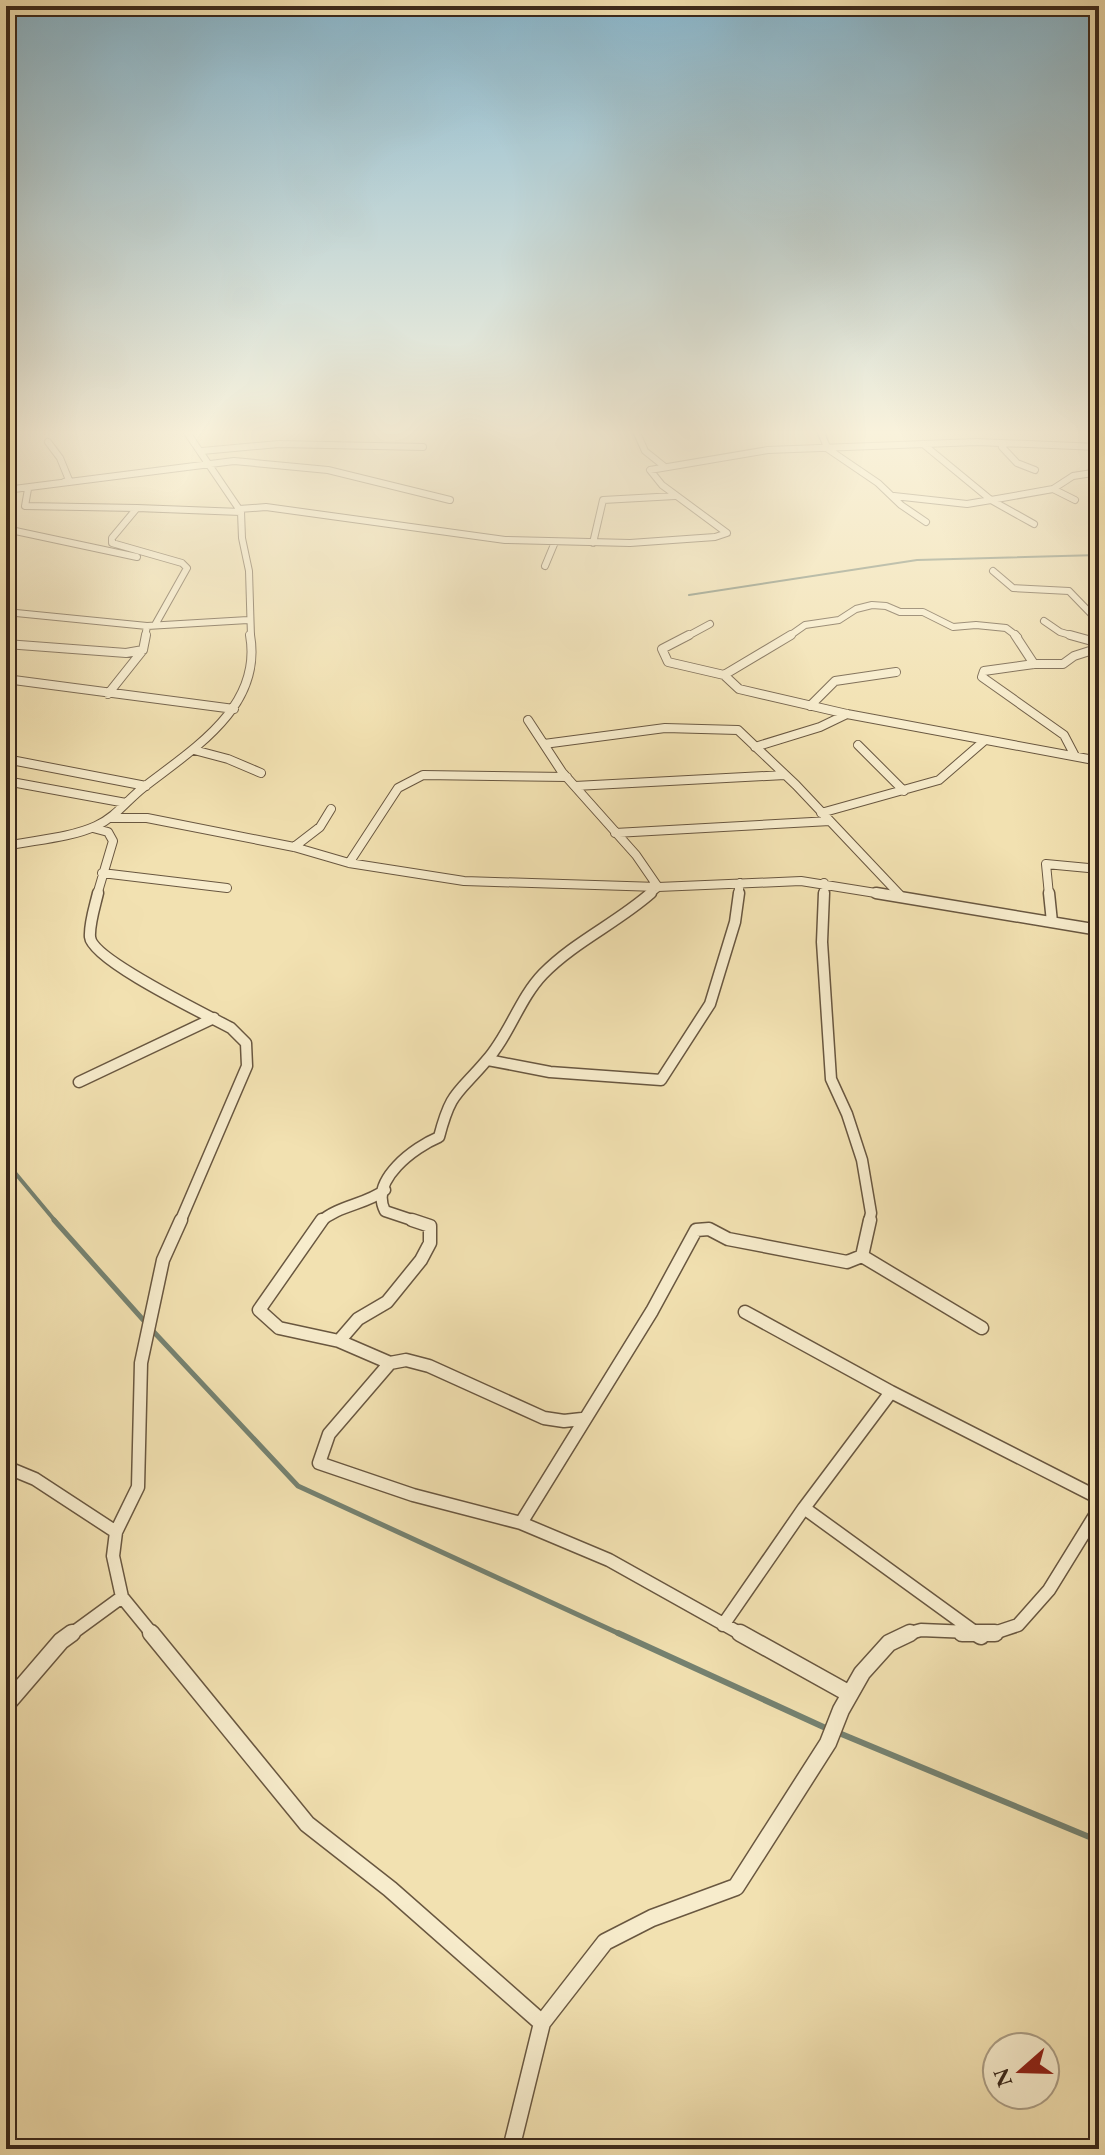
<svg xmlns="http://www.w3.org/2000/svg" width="1105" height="2155" font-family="'EB Garamond',serif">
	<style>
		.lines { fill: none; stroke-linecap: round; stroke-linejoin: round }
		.stream-far3 { stroke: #758271; stroke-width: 2 }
		.stream-far2 { stroke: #758271; stroke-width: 4 }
		.stream-far1 { stroke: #758271; stroke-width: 5 }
		.stream { stroke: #758271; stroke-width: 6 }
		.minor-far4-casing { stroke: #695740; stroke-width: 8 }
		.minor-far3-casing { stroke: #695740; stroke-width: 10 }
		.minor-far2-casing { stroke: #695740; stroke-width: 13 }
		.minor-far1-casing { stroke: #695740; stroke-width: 15 }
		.minor-casing { stroke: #695740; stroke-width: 19 }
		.minor-far4 { stroke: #f7eccc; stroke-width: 6 }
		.minor-far3 { stroke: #f7eccc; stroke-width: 8 }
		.minor-far2 { stroke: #f7eccc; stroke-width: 10 }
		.minor-far1 { stroke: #f7eccc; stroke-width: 12 }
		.minor { stroke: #f7eccc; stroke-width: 16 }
	</style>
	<rect width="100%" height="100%" fill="#f2e1b1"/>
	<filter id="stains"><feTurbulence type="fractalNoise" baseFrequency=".0025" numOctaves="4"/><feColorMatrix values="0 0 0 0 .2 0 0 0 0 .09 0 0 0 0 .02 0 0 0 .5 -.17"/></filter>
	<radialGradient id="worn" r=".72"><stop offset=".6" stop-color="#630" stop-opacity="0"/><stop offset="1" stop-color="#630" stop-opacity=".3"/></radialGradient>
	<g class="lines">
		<path class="stream-far3" d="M689,595l228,-35 182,-5"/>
		<path class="stream-far2" d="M6,1162l50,60"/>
		<path class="stream-far1" d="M54,1220l92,103
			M152,1330l146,156 324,149"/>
		<path class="stream" d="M618,1633l212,97
			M839,1733l260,108"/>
		<defs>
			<path id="minor-far4" d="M186,431l55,81 1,26 7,33 2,66
				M636,431l9,20 20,16
				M820,431l8,18 50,34 23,22 25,17
				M48,442l12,16 9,22 -5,2
				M1005,444l-3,3 15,16 18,7
				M202,451l77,-7 144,3
				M28,489l-3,17 112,2 -25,30v5l70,20 5,5 -32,57
				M1053,489l22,11
				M6,490l228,-29 94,9 122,30
				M894,496l73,8 24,-4 -68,-56
				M137,508l104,4
				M239,509l27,-2 239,33 125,3 85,-6 12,-4 -65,-48 -12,-15 118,-20 209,-8 122,5
				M1034,524l-43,-24 62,-11 20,-13 26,-4
				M6,529l131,28
				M593,543l10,-43 72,-4
				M545,566l10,-24
				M993,571l20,17 56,3 30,31
				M6,612l141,14
				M1044,621l16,11 17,5
				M145,637l2,-11 101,-6
				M686,637l24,-13
				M788,637l17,-12 34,-5 17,-11 16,-4 14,1 14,6h23l30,15 23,-2 30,3 12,9"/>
			<path id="minor-far3" d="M689,635l-27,14 6,13 56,13 15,14 108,25 252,47
				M1015,635l19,29
				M1070,635l29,8
				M6,644l120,9 17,-3 3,-15
				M724,675l67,-40
				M6,679l228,30
				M108,694l35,-44
				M810,706l25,-25 61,-9
				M528,720l34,52 74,83 22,32 -10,8
				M544,744l121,-16 73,2 58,55 104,110
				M858,745l46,46
				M755,747l65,-20 27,-13
				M194,750l34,9 33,14
				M1075,756l-11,-21 -82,-58 2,-6 50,-7h29l11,-8 25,-8
				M6,759l140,27
				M6,781l120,22
				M575,786l210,-11
				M821,813l118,-33 45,-39
				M112,818h35l147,29 55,16 115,18 194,6 143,-6 87,14
				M93,828l15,4 5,9 -16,54
				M615,833l215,-12
				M6,846c28,-6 64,-8 90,-20 20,-9 31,-26 48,-39 49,-38 119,-80 106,-152
				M294,847l26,-20 11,-18
				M349,863l49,-75 25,-13 144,2
				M102,873l125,15
				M738,895l2,-12
				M824,895v-12
				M1049,895l-3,-31 53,5"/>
			<path id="minor-far2" d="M98,893c-3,13 -9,31 -8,44 2,23 117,78 141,91l15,15 1,23 -67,156
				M824,893l-2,49 9,137 16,35 15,46 9,53 -2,9
				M876,893l223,37
				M1049,893l3,29
				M488,1060l62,12 111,8 49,-76 25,-82 4,-29
				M79,1082l135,-64
				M320,1222c19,-17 45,-17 65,-32
				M418,1222l-33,-11c-16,-31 30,-64 54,-74 12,-46 18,-42 47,-76 23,-25 33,-62 57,-87 31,-32 74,-51 108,-81"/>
			<path id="minor-far1" d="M322,1220l-63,90 20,18 60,13 51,22 16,-3 23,6 115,52 20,3 18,-2
				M862,1256l120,72
				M745,1312l146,80 208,106
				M339,1341l19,-22 29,-17 34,-42 9,-17v-17l-18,-6
				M390,1363l-61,71 -10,29 94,32 108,28 88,37 134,75
				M6,1467l29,12 81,53
				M804,1508l175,127
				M521,1523l131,-212 44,-81 13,-1 19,10 119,23 15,-6 8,-36
				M723,1625l81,-117 87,-116
				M70,1635l52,-38
				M153,1635l-31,-38 -9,-41 3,-24 22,-45 3,-124 22,-103 18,-40
				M903,1635l18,-5 73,3 24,-8 31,-35 50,-81"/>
			<path id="minor" d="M151,1633l156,191 83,65 152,134
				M740,1633l108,60
				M962,1633h33
				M976,1633l5,3
				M6,1705l55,-64 11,-8
				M511,2149l31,-126 63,-81 47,-24 84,-31 92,-144 13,-33 21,-37 27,-30 21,-10"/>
		</defs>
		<use href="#minor-far4" class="minor-far4-casing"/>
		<use href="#minor-far3" class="minor-far3-casing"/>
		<use href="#minor-far2" class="minor-far2-casing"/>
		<use href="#minor-far1" class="minor-far1-casing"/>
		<use href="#minor" class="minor-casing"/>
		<use href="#minor-far4" class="minor-far4"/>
		<use href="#minor-far3" class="minor-far3"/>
		<use href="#minor-far2" class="minor-far2"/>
		<use href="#minor-far1" class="minor-far1"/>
		<use href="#minor" class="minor"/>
	</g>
	<linearGradient id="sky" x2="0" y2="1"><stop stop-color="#89b8cf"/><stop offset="0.59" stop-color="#f9f2dc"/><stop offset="1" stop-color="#f9f2dc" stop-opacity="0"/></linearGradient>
	<rect width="1105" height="733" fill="url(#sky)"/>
	<rect width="1105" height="2155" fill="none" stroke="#f2e1b1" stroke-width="32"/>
	<rect x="8" y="8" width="1089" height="2139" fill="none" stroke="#3b291b" stroke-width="4"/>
	<rect x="16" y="16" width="1073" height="2123" fill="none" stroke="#3b291b" stroke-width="2"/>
	<g transform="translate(1021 2071) rotate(250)"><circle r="38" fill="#f7eccc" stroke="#ac9e85" stroke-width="2"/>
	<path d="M0-6L14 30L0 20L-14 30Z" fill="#8f2418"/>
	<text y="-12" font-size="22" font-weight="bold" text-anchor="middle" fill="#3b291b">N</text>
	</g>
	<rect width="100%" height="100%" filter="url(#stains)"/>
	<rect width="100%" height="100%" fill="url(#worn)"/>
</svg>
